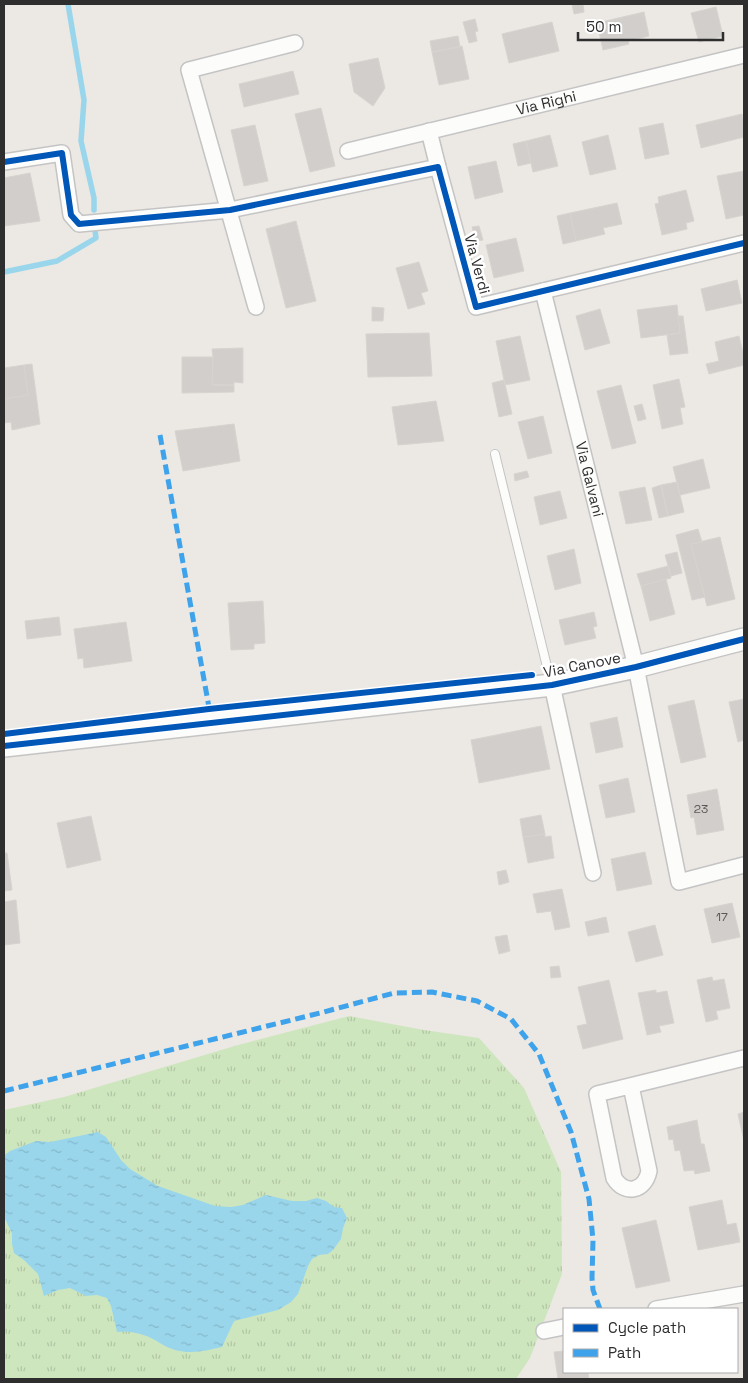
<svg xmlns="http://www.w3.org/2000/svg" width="748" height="1383" font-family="'Space Grotesk',sans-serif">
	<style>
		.grass { fill: url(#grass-tufts) }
		.water { fill: url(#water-ripples) }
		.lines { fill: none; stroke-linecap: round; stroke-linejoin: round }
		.stream { stroke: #99d6ec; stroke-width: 5.5 }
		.building { fill: #d1cecb; stroke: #d7d4d0 }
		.lane-casing { stroke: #c5c4c5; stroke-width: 10 }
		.street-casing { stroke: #c5c4c5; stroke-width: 18 }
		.secondary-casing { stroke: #c5c4c5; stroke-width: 24 }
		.lane { stroke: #fcfcfb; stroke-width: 8 }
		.street { stroke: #fcfcfb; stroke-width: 15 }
		.secondary { stroke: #fcfcfb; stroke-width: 21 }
		.quiet { stroke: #3ea3eb; stroke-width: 5; stroke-dasharray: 10 5; stroke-linecap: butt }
		.cycleway-casing { stroke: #fff; stroke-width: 9 }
		.cycleway { stroke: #0057b8; stroke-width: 6 }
		.labels { text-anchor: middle; stroke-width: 5; stroke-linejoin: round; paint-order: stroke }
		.number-label { font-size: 12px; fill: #585857 }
		.street-label { font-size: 15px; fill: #2e2e2e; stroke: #fff }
	</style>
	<defs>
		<pattern id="grass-tufts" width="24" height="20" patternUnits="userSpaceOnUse" patternTransform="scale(1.25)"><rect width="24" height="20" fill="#cee6be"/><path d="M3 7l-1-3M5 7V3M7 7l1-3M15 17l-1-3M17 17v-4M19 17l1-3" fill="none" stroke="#b1c6a4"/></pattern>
		<pattern id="water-ripples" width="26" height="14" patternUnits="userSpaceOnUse" patternTransform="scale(1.25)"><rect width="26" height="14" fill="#99d6ec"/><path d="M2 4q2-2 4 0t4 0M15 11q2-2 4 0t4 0" fill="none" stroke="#84b8cb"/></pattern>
	</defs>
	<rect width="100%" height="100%" fill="#ece8e4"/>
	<path class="grass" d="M349,1016l75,14 55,8 45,50 37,84 1,102 -32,84 -14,21h-512v-269l60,-13 174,-52z"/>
	<path class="water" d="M98,1132l8,5 15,23 9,9 28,17 57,20 16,1 12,-2 23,-10 26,6h14l11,-3 9,3 8,6 8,1 5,10 -4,10 -2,11 -8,11 -5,4 -9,1 -7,4 -4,7 -10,28 -7,8 -13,8 -44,11 -12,26c-17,4 -32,8 -50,2 -6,-2 -12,-6 -17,-9 -11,-6 -25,-10 -38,-8l-6,-26 -4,-8 -10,-3 -11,1 -16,-8 -12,2 -14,6 -6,-22 -14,-14 -10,-7 -2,-9v-11l-8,-16v-61l6,-5 26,-10 14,1z"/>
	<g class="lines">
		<path class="stream" d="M68,4l16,96 -3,41 13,57v12
			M4,272l53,-11 39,-23 -1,-8"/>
	</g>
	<path class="building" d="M572,4h11l1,8 -10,2z
		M716,7l7,29 -24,6 -8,-29z
		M644,12l5,24 -21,5 1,3 -26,6 -6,-27z
		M475,19l3,12 -3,1 2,9 -8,2 -6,-21z
		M552,22l7,29 -50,12 -7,-29z
		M458,36l2,11 -28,5 -2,-11z
		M462,46l7,33 -30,6 -7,-33z
		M378,58l7,30 -12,18 -19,-14 -5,-28z
		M293,71l6,23 -55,13 -5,-23z
		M321,108l14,58 -25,6 -15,-58z
		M742,114l2,10v13l-43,11 -5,-23z
		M663,123l6,31 -24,5 -6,-31z
		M255,125l13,56 -24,5 -13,-56z
		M550,135l8,31 -25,6 -7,-31z
		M608,135l8,34 -26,6 -8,-33z
		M526,141l5,22 -13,3 -5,-22z
		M496,161l7,31 -28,7 -7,-32z
		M744,171v44l-18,4 -9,-43z
		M30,173l10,48 -36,5v-48z
		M686,190l8,31 -8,2 1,6 -25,6 -7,-31 4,-1 -1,-6z
		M617,203l5,21 -19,4 2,6 -29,7 -6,-28z
		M570,213l6,28 -13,3 -6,-28z
		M296,221l20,80 -30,7 -20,-79z
		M479,226l4,14 -7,1 -4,-14z
		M516,238l8,33 -30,7 -8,-33z
		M419,262l9,29 -7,2 4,11 -17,5 -12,-41z
		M737,280l5,23 -36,8 -5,-22z
		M677,305l3,28 -39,5 -4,-28z
		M372,307l12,1 -1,13h-11z
		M600,309l10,34 -25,7 -9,-34z
		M678,316h5l5,37 -18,2 -3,-20 13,-2z
		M429,333l3,43 -64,1 -2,-43z
		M520,336l10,44 -25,5 -9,-44z
		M739,336l5,21v8l-35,9 -3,-10 13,-3 -4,-19z
		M243,348v35l-9,-1v3h-22l1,-28 -1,-8z
		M182,357h31l-1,28h22v7l-52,1z
		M32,364l8,60 -28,6 -1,-8 -7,1v-24l24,-4 -4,-30z
		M24,365l4,30 -24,4v-31z
		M679,379l6,28 -5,1 3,16 -21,5 -9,-44z
		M504,380l8,34 -13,3 -7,-34z
		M621,385l15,58 -24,6 -15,-58z
		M436,401l8,40 -46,4 -6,-38z
		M642,404l4,15 -8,2 -4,-15z
		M543,416l9,37 -24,6 -10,-37z
		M234,424l6,37 -57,10 -8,-40z
		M703,459l7,29 -30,7 -7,-28z
		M527,471l2,6 -14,4 -1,-7z
		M677,482l7,30 -16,4 -7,-31z
		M661,485l7,31 -9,2 -7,-30z
		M645,487l7,33 -26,4 -7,-32z
		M560,491l7,27 -27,7 -6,-28z
		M698,529l4,13 -11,2 14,53 -13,3 -16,-65z
		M720,537l15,62 -28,7 -16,-62z
		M574,549l7,34 -26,7 -8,-34z
		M677,552l5,21 -11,3 -6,-21z
		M668,566l3,12 -30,8 -4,-12z
		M666,579l9,35 -25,7 -9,-35z
		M263,601l2,42 -11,1v5l-23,1 -3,-47z
		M594,612l3,14 -4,1 3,11 -31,7 -6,-25z
		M59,617l2,18 -34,4 -2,-18z
		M126,622l6,39 -48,7 -1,-10 -5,1 -4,-30z
		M744,699v41l-6,2 -9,-40z
		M694,700l12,57 -25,6 -13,-57z
		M617,717l6,30 -27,6 -6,-30z
		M541,726l9,43 -71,14 -8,-43z
		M628,778l7,34 -29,6 -7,-33z
		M717,789l7,41 -27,5 -3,-18 -3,1 -4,-23z
		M541,815l4,19 -22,3 -3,-18z
		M91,816l10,44 -34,8 -10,-45z
		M545,834v3l6,-1 3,22 -26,5 -5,-26z
		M645,852l7,32 -35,7 -6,-32z
		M4,853h3l5,37 -8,1z
		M506,870l3,12 -10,3 -2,-13z
		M562,889l8,38 -15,3 -4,-19 -14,2 -4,-19z
		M16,900l4,43 -16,2v-43z
		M732,903l8,34 -28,6 -8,-34z
		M606,917l3,15 -21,4 -3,-14z
		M655,925l8,30 -27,7 -8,-30z
		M507,935l3,16 -11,3 -4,-17z
		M559,966l2,11 -10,1 -1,-11z
		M712,977l1,4 11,-2 6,29 -14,3 2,8 -12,3 -9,-42z
		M609,980l14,59 -40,10 -6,-23 10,-2 -9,-37z
		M656,990v3l11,-2 7,32 -15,3 2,6 -14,3 -9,-42z
		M744,1112v29l-6,-27z
		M697,1120l4,24h3l6,27 -15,3 -1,-4 -10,1 -4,-21 -5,1 -2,-12 -4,1 -2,-13z
		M722,1200l5,25 9,-2 4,19 -42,8 -9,-43z
		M656,1220l14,61 -34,7 -14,-60z
		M564,1351v21h24l1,7h-31l-4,-27z"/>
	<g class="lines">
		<defs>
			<path id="lane" d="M495,454l56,229"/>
			<g id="street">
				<path d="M429,131l9,36"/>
				<path id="s1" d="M348,151l396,-96"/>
				<path d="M4,162l58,-9 9,62 8,9 151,-14 208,-43 38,140 268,-64"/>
				<path id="s2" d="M543,291l93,376 43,215 65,-17"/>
				<path d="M256,307l-67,-237 106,-27"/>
				<path d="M552,685l41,188"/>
				<path d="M631,1086l18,85c-4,20 -24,25 -35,7l-17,-84 147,-36"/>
				<path d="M656,1309l88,-15"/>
				<path d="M544,1331l20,-4"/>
			</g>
			<path id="secondary" d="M4,746l548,-61 84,-18 108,-28"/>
		</defs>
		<use href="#lane" class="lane-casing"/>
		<use href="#street" class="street-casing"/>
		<use href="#secondary" class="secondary-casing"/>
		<use href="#lane" class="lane"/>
		<use href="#street" class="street"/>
		<use href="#secondary" class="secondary"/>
		<path class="quiet" d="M160,435l50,278
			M4,1091l316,-78 74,-20 38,-1 45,9 34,18 28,35 32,78 18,67 4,41 -1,38 1,12 7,19"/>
		<defs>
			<path id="cycleway" d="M4,162l58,-9 9,62 8,9 151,-14 208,-43 38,140 268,-64
				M4,734l205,-25 323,-34
				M4,746l548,-61 84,-18 108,-28"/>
		</defs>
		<use href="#cycleway" class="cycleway-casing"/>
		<use href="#cycleway" class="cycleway"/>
	</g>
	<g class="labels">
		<g class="number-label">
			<text x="701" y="813">23</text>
			<text x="722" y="921">17</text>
		</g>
		<g class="street-label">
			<text dy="5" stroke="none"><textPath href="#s1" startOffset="204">Via Righi</textPath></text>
			<text transform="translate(477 264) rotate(75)" y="5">Via Verdi</text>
			<text dy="5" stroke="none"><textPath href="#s2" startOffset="194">Via Galvani</textPath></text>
			<text transform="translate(582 665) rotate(-11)" y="5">Via Canove</text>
		</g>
	</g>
	<rect width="748" height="1383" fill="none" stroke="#2e2e2e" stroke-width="10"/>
	<rect x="563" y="1308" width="175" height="65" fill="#ffffff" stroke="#ababab"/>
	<rect x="573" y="1324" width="25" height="8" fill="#0057b8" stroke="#ababab"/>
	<text x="608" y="1333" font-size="15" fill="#2e2e2e">Cycle path</text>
	<rect x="573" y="1349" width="25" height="8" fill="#3ea3eb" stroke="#ababab"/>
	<text x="608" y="1358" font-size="15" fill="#2e2e2e">Path</text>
	<path d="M578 32v8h145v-8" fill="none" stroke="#2e2e2e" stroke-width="2.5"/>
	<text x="586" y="32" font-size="15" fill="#2e2e2e" stroke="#ffffff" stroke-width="4" paint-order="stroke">50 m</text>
</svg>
